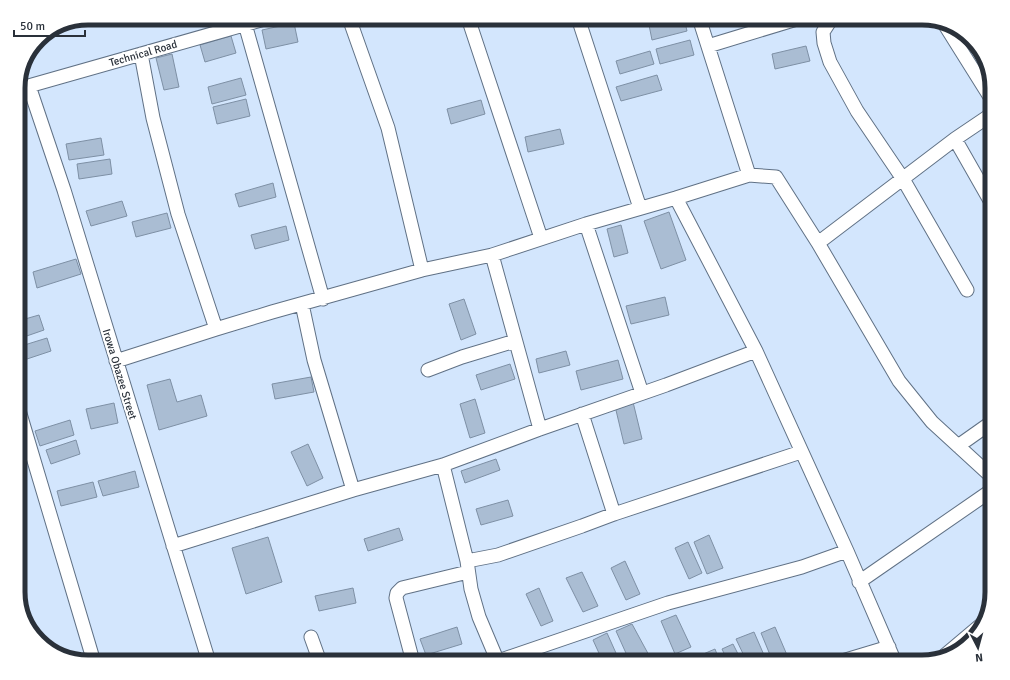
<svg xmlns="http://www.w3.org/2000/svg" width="1010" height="680" font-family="Signika,sans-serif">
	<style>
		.building { fill: #aabdd3; stroke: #7e90a5 }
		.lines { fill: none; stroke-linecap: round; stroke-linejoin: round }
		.minor-casing { stroke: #607185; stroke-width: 15 }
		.minor { stroke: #fff; stroke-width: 13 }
		.labels { text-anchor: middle; stroke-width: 4; stroke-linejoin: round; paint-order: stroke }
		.street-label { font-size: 11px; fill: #2a313a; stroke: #fff }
		.rim { fill: none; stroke: #2a313a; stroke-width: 5 }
	</style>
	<rect width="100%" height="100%" fill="#d3e6fd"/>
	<path class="building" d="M676,18h8l3,13 -35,9 -3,-15z
		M294,23l4,19 -32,7 -4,-19z
		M231,36l5,17 -31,9 -5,-17z
		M690,40l4,15 -34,9 -4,-15z
		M806,46l4,15 -35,8 -3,-15z
		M650,51l4,13 -34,10 -4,-13z
		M172,54l7,33 -15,3 -8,-32z
		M657,75l5,15 -41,11 -5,-14z
		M241,78l5,17 -34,9 -4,-17z
		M246,99l4,17 -33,8 -4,-17z
		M481,100l4,14 -34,10 -4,-15z
		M560,129l4,15 -36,8 -3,-15z
		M101,138l3,17 -35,5 -3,-16z
		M110,159l2,15 -33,5 -2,-15z
		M273,183l3,14 -37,10 -4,-13z
		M122,201l5,15 -36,10 -5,-15z
		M669,212l17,48 -25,9 -17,-48z
		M167,213l4,15 -35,9 -4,-15z
		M621,225l7,28 -14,4 -7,-28z
		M286,226l3,14 -34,9 -4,-14z
		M76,259l5,15 -44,14 -4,-16z
		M665,297l4,18 -38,9 -5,-18z
		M464,299l12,35 -15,6 -12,-36z
		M39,315l5,15 -26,9v-18z
		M47,338l4,13 -33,11v-15z
		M566,351l4,14 -31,8 -3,-14z
		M618,360l5,19 -42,11 -5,-19z
		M510,364l5,15 -34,11 -5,-15z
		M311,377l3,15 -39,7 -3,-15z
		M170,379l7,23 24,-7 6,21 -48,14 -12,-45z
		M475,399l10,34 -15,5 -10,-34z
		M633,402l9,37 -18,5 -9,-38z
		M114,403l4,20 -27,6 -5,-20z
		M70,420l4,15 -34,11 -5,-15z
		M76,440l4,14 -29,10 -5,-14z
		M308,444l15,34 -16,8 -16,-34z
		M496,459l4,11 -35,13 -4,-12z
		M135,471l4,16 -36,9 -5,-15z
		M93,482l4,15 -36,9 -4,-15z
		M508,500l5,16 -32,9 -5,-16z
		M399,528l4,12 -35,11 -4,-12z
		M709,535l14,33 -16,6 -13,-32z
		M268,537l14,45 -36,12 -14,-46z
		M688,542l14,31 -13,6 -14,-31z
		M625,561l15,33 -14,6 -15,-32z
		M582,572l16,34 -15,6 -17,-34z
		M353,588l3,15 -37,8 -4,-15z
		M539,588l14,33 -12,5 -15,-32z
		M676,615l15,32 -16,7 -14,-33z
		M632,624l19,35 -6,3h-15l-14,-31z
		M457,627l5,17 -36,11 -6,-16z
		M775,627l15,35h-17l-12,-29z
		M754,632l13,30h-20l-11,-23z
		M607,633l13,29h-17l-10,-22z
		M733,644l9,18h-14l-6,-13z
		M715,649l5,13h-16l-3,-7z
		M191,654l2,8h-31z"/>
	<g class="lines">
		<defs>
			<path id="minor" d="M349,18l39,110 34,142
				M468,18l73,220
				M578,18l62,190
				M699,18l50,157
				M832,18l-9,14 1,11 6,19 27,49 46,68 64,111
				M245,24l78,275
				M945,25l47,75
				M708,46l92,-28
				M141,54l12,64 25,96 38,115
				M29,86l35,104 145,472
				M18,89l250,-71
				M955,139l37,65
				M676,198l80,153 91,200 48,111
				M586,224l56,169
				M818,243l137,-104 37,-25
				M492,255l48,174
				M302,304l12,56 39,130
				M116,361l100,-32 56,-17 150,-42 70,-15 94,-31 90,-26 73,-23 27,2 42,66 81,138 33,41 60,55
				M428,370l34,-13 53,-16
				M18,407l76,255
				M582,414l32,100
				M958,446l34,-24
				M443,465l24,96 4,28 8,28 19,45
				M173,546l180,-56 90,-25 97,-36 126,-44 90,-34
				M467,561l31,-6 84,-29 32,-12 187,-62
				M859,582l133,-92
				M311,637l9,25
				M944,656l38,-32
				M412,658l-16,-60 1,-5 5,-5 66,-16
				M498,661l170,-58 134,-36 45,-16
				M839,662l50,-15"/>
		</defs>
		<use href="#minor" class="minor-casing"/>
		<use href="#minor" class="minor"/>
	</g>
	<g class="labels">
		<g class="street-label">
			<text transform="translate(143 53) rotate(-16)" y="4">Technical Road</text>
			<text transform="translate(120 374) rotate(73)" y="4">Irowa Obazee Street</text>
		</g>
	</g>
	<path d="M0 0H1010V680H0ZM88 25H922A63 63 0 0 1 985 88V592A63 63 0 0 1 922 655H88A63 63 0 0 1 25 592V88A63 63 0 0 1 88 25Z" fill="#fff" fill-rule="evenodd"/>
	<path class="rim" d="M88 25H922A63 63 0 0 1 985 88V592A63 63 0 0 1 922 655H88A63 63 0 0 1 25 592V88A63 63 0 0 1 88 25Z"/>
	<g transform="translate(978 648) rotate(174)" stroke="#ffffff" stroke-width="3" paint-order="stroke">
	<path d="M0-3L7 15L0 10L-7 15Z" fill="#2a313a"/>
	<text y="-6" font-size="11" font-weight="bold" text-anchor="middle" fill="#2a313a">N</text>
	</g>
	<path d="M14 30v6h71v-6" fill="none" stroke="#2a313a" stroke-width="2"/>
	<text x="20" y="30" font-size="12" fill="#2a313a" stroke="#ffffff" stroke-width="3" paint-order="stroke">50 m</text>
</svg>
